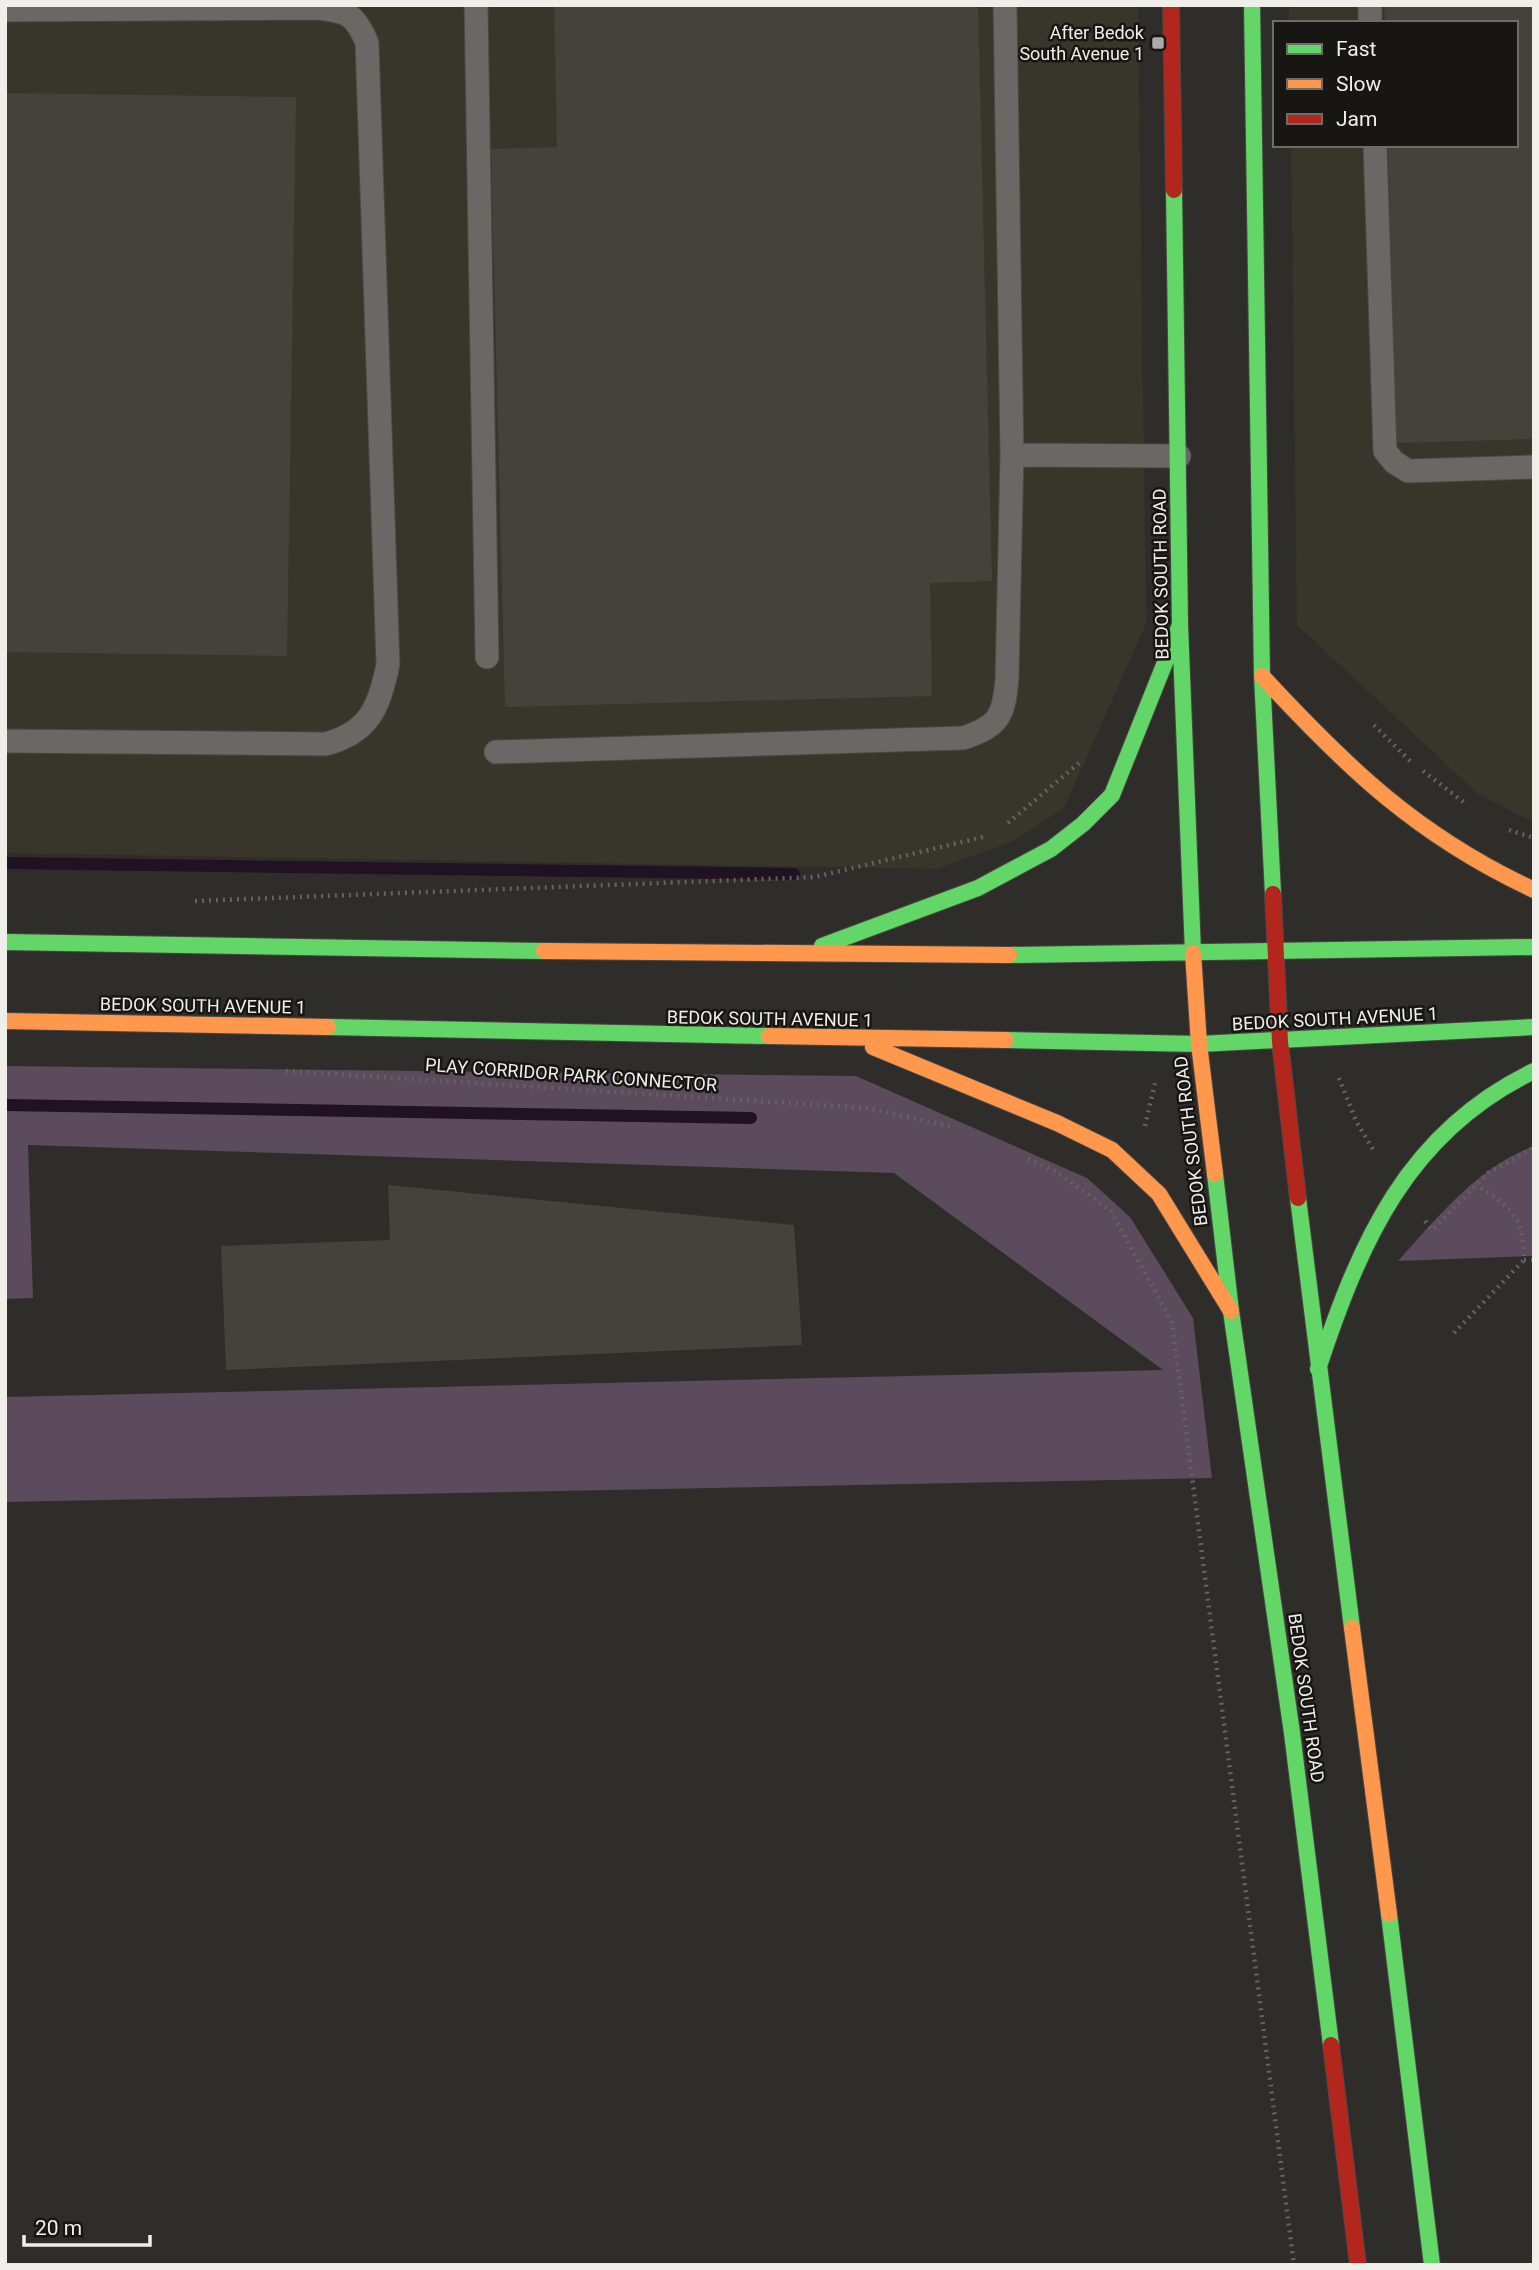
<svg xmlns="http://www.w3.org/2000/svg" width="1539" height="2270" font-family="Roboto,sans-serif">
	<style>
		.built { fill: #38362a }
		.green { fill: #5c4a5d }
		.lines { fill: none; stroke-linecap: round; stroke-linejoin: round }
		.stream { stroke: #211223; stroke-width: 12 }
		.building { fill: #44423b }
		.lane-casing { stroke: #494845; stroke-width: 25 }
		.fast-casing { stroke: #494845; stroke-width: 18 }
		.slow-casing { stroke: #494845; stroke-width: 18 }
		.jam-casing { stroke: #494845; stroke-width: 18 }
		.path { stroke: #64635f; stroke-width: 4.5; stroke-dasharray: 2 5; stroke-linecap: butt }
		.lane { stroke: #696865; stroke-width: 23 }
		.fast { stroke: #63d668; stroke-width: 16 }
		.slow { stroke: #ff974d; stroke-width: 16 }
		.jam { stroke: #b3261e; stroke-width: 16 }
		.poi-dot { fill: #abaaa6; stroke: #171613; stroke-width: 2.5 }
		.labels { text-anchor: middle; stroke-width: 5; stroke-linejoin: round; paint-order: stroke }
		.poi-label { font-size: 18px; fill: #efeee9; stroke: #171613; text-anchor: end }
		.street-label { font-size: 18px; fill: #efeee9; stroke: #171613 }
	</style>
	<rect width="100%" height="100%" fill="#2e2d29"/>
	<path class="built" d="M5,5h1133l8,619 -82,184 -52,34 -76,27 -931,-16z
		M1289,5h245v818l-56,-29 -181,-169 -6,-480h225v-122h-227z"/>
	<path class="green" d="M5,1066l851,10 231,102 43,39 63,101 19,160 -1207,24v-105l1158,-27 -269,-197 -866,-28 5,153 -28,1z
		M1534,1146v110l-136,5c39,-43 79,-94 136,-115z"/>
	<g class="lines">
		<path class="stream" d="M5,863l789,11
			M5,1105l746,13"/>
	</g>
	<path class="building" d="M554,5h424l14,576 -62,2 2,113 -427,11 -14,-558 66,-2z
		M1384,5h150v434l-138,4 -8,-298h128v-122h-131z
		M5,93l291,4 -9,559 -282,-4z
		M388,1185l406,40 8,120 -576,25 -5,-124 169,-6z"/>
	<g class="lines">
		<defs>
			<path id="lane" d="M476,5l11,652
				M1370,5v18
				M5,10l311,-2c30,3 39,5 51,35l21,621c-8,41 -18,69 -63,80l-320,-3
				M1375,145l10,306 9,11 14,9 126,-4
				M1012,455l167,1
				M496,752l467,-14c37,-12 41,-23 44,-60l5,-223 -7,-450"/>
			<path id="fast" d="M1252,5l10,671 11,218
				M1174,190l6,435 13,328
				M5,942l539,9
				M822,946l156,-58 73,-39 32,-25 29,-29 68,-170
				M1009,955l525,-8
				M328,1027l441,9
				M1006,1040l193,4 335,-17
				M1215,1174l16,137 61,422 39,312
				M1298,1198l54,430
				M1318,1369c42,-127 89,-237 216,-298
				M1389,1914l43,351"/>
			<path id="slow" d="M1262,676c86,93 156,160 272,214
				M544,951l465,4
				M1193,953l6,91 16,130
				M5,1021l323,6
				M769,1036l237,4
				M873,1047l184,76 55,27 47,44 72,117
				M1352,1628l37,286"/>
			<path id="jam" d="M1171,5l3,185
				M1273,894l7,148 18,156
				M1331,2045l27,220"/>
		</defs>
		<use href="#lane" class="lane-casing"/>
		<use href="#fast" class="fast-casing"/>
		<use href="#slow" class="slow-casing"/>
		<use href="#jam" class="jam-casing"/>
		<path class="path" d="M1374,725l39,39
			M1423,771l43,33
			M1008,823l71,-60
			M1509,830l25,8
			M195,901l620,-24 168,-40
			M286,1071l581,37 86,19
			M1339,1078l18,45 17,28
			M1145,1126l10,-43
			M1028,1159l29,13 54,39 61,111 122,943
			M1425,1221l7,9 56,-57 46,-25
			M1524,1260h10
			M1454,1333l70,-73c-1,-45 -11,-51 -48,-75"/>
		<use href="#lane" class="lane"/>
		<use href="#fast" class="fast"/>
		<use href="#slow" class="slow"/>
		<use href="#jam" class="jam"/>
	</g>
	<rect class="poi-dot" x="1151" y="36" width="14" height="14" rx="3.5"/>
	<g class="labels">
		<g class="poi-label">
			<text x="1144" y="39">After Bedok<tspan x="1144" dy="21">South Avenue 1</tspan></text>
		</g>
		<g class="street-label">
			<text transform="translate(1161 574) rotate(-91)" y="6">BEDOK SOUTH ROAD</text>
			<text transform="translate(203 1006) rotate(1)" y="6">BEDOK SOUTH AVENUE 1</text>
			<text transform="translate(770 1019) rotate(1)" y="6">BEDOK SOUTH AVENUE 1</text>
			<text transform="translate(1335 1019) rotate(-3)" y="6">BEDOK SOUTH AVENUE 1</text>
			<text transform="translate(571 1075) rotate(4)" y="6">PLAY CORRIDOR PARK CONNECTOR</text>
			<text transform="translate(1191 1141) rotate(-97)" y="6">BEDOK SOUTH ROAD</text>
			<text transform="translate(1306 1698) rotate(82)" y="6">BEDOK SOUTH ROAD</text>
		</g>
	</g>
	<rect width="1539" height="2270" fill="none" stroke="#efeee9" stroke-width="14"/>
	<rect x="1273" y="21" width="245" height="126" fill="#171613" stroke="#6d6c69" stroke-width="2"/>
	<rect x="1287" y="44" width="35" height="10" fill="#63d668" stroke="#6d6c69" stroke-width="2"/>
	<text x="1336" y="56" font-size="21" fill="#efeee9">Fast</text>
	<rect x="1287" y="79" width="35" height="10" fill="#ff974d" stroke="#6d6c69" stroke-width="2"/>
	<text x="1336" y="91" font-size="21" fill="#efeee9">Slow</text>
	<rect x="1287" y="114" width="35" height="10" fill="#b3261e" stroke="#6d6c69" stroke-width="2"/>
	<text x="1336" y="126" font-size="21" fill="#efeee9">Jam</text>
	<path d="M24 2235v10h126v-10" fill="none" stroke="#efeee9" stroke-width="3.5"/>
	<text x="35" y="2235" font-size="21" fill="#efeee9" stroke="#171613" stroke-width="5" paint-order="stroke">20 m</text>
</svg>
